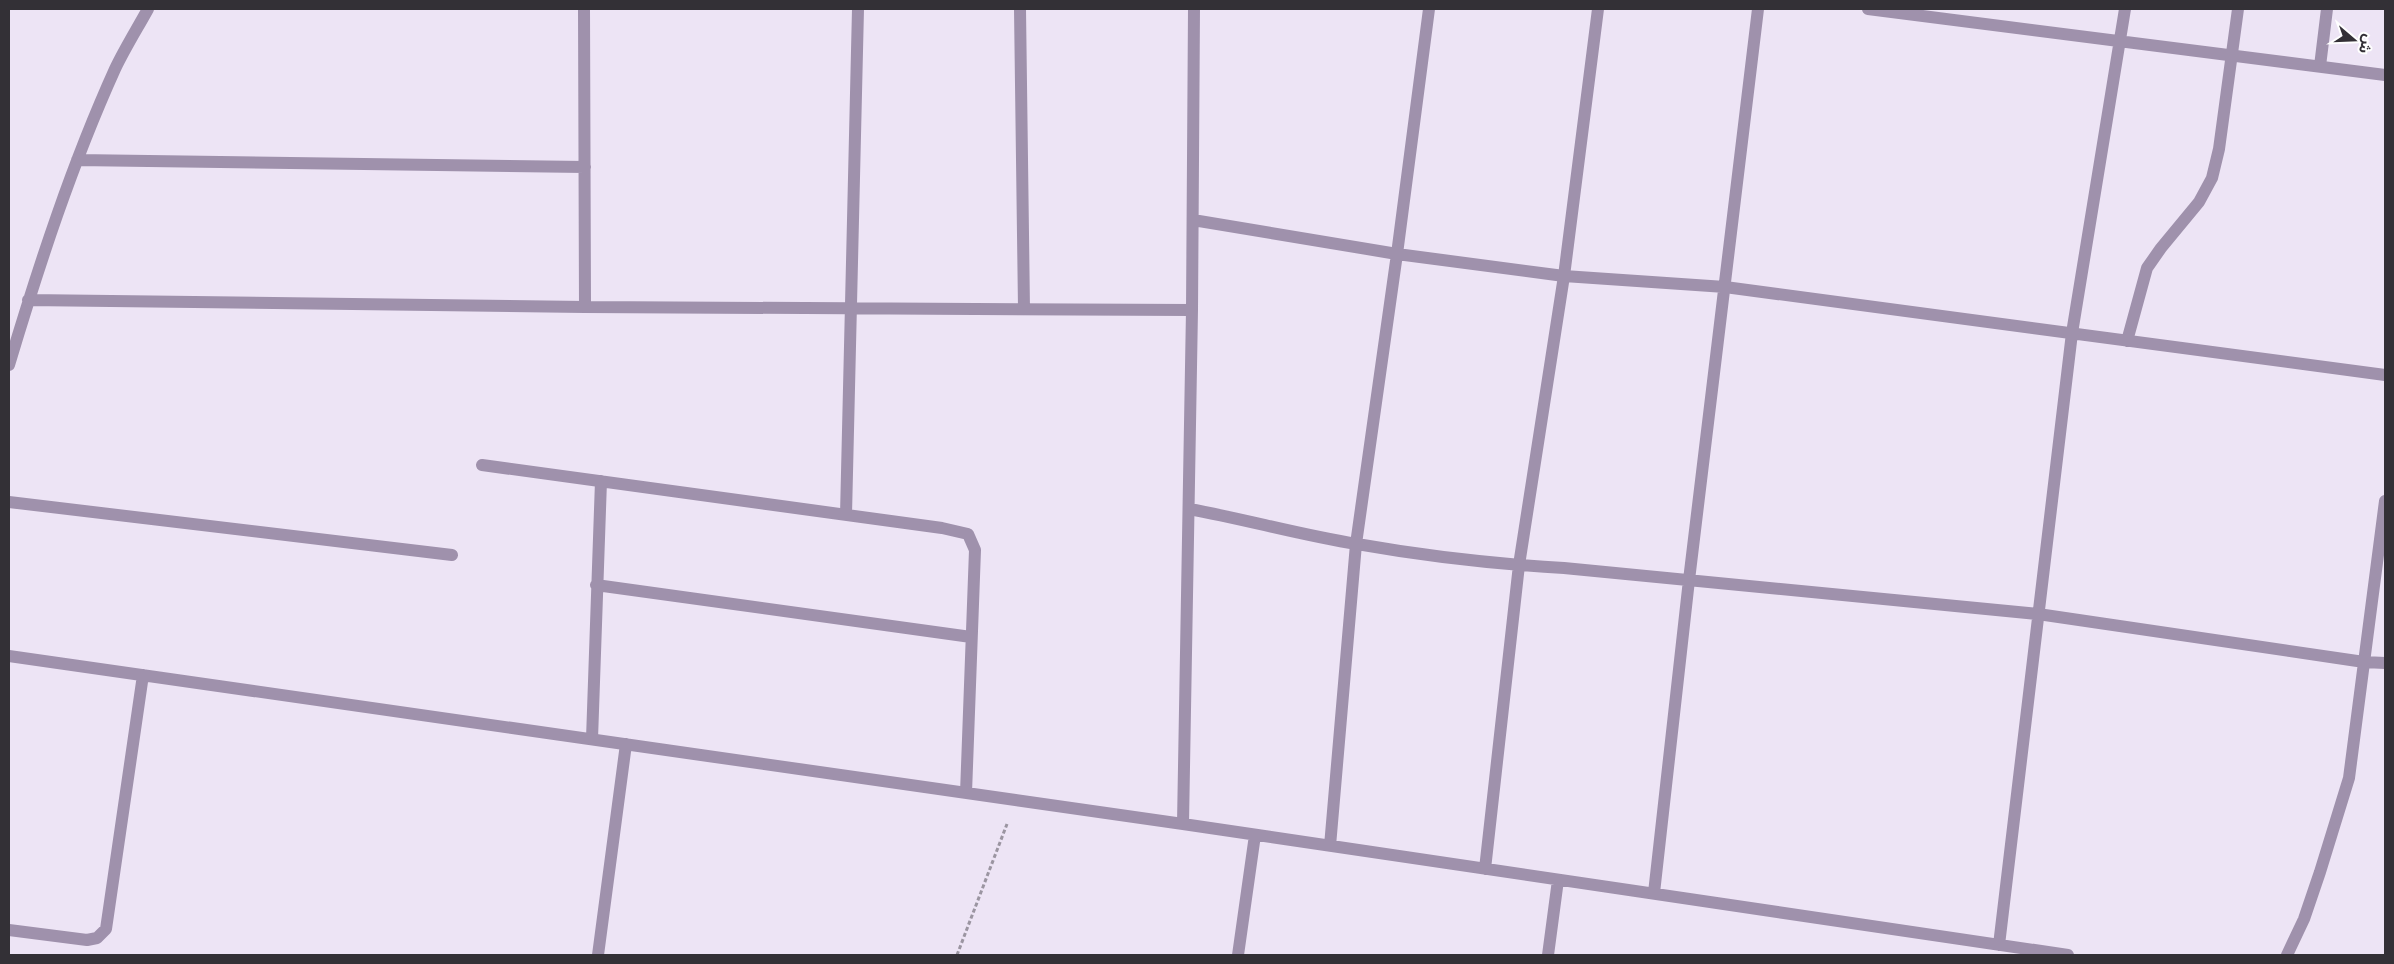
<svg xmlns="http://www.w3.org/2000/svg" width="2394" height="964" font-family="'PT Serif','Noto Sans Arabic',serif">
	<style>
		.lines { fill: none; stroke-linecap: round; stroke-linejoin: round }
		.path { stroke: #9b95a1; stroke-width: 3; stroke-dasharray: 4 2.5; stroke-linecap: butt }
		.street { stroke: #9f91ac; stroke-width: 12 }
	</style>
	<rect width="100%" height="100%" fill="#ede4f5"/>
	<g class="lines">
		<path class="path" d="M957,955l50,-131"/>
		<path class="street" d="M584,9l1,298
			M1020,9l4,300
			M1868,9l517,66
			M2320,66l7,-57
			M77,160l508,7
			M1193,220l204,34 167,22 161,11 660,88
			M28,300l557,7 607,3
			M2127,341l20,-73 14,-20 38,-46 13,-24 7,-29 19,-140
			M9,365c30,-100 63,-201 106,-296 10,-21 22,-40 33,-60
			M482,465l460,63 26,6 7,16 -9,243
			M9,502l443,53
			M1189,509c56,10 111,26 168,35 68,12 138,20 207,24l474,46 326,48 21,1
			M846,515l12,-506
			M596,585l375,52
			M9,656l1174,168 885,131
			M592,739l9,-258
			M1183,824l9,-514 2,-301
			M1330,846l26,-302 41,-290 32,-245
			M1485,869l34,-304 45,-289 34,-267
			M1654,893l35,-313 69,-571
			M9,930l78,10 10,-2 9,-9 37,-254
			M1999,945l73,-612 53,-324
			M598,955l28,-211
			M1238,955l17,-120
			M1548,955l10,-75
			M2287,955l17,-36 16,-47 29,-94 36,-277"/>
	</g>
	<rect width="2394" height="964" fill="none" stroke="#333036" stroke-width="20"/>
	<g transform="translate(2354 40) rotate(109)" stroke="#ffffff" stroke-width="4" paint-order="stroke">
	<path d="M0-4L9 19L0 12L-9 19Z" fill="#333036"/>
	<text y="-8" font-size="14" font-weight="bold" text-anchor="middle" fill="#333036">ش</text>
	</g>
</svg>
